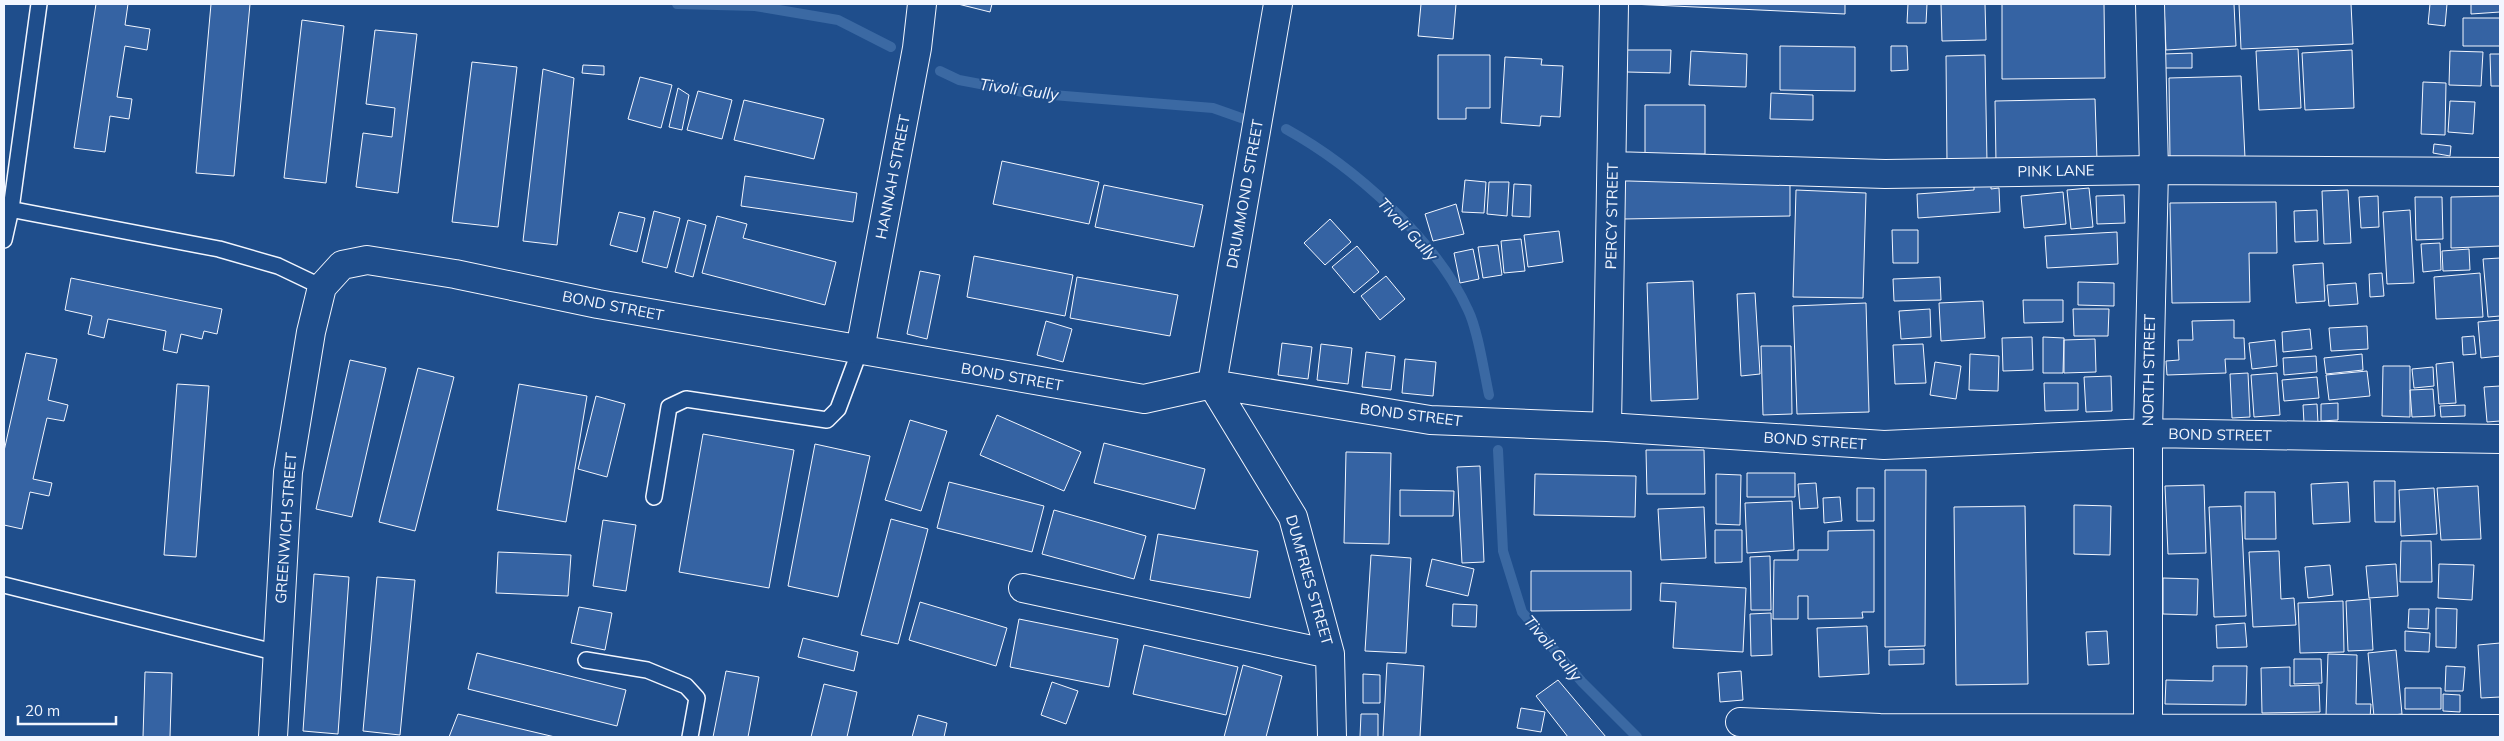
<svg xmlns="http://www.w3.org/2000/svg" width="2504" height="741" font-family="Mulish,sans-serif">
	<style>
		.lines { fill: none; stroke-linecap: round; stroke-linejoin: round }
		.stream { stroke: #3b69a3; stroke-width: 10 }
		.building { fill: #3563a3; stroke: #f2f6ff }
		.lane-casing { stroke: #f2f6ff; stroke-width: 18 }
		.street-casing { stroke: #f2f6ff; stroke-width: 30 }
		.lane { stroke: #1f4e8c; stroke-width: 15 }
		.street { stroke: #1f4e8c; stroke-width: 28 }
		.labels { text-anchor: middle; stroke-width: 4; stroke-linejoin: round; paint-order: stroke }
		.street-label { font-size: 15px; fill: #f2f6ff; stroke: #1f4e8c }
		.water-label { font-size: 16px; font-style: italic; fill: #f2f6ff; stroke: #1f4e8c }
	</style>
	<rect width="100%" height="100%" fill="#1f4e8c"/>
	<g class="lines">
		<path class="stream" d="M677,4l78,2 83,14 53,27
			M940,71l19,9 69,13 185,15 34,12
			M1286,129c67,37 150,110 182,181 10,20 16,62 21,85
			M1498,450l5,101 19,61 60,70 55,55"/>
	</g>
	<path class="building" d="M96,4h32l-3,21 25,4 -3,21 -22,-4 -8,51 15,2 -3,20 -19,-3 -5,36 -31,-4z
		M211,4h39l-16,172 -38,-3z
		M958,4h34l-2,8z
		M1421,4h35l-3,35 -35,-3z
		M1631,4h214v10z
		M1908,4h19l-1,19h-19z
		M1941,4h44l1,36 -44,1z
		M2002,4h102l1,74 -103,1z
		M2164,4h70l2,42 -70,4z
		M2239,4h112l2,40 -112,5z
		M2430,4h17l-2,22 -17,-2z
		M2471,4h29v8l-29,2z
		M2463,18h37v28h-37z
		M302,20l42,6 -18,157 -42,-5z
		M375,30l42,4 -19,159 -42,-6 7,-54 29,4 3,-29 -29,-4z
		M1780,46l75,1v44l-75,-1z
		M1891,46h16l1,24 -17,1z
		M2298,49l3,59 -42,2 -3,-59z
		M1627,50h44l-1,23 -43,-1z
		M2352,50l2,58 -49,2 -3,-57z
		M1691,51l56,3 -1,33 -57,-2z
		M2450,51l33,1 -2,34 -32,-1z
		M2192,53v15h-29v-14z
		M2490,54h10v32h-9z
		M1438,55h52v53h-24v11h-28z
		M1985,55l2,107 -40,1 -1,-107z
		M1505,57l37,2 -1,6 22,1 -3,51 -19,-1 -1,10 -39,-3z
		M472,62l45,5 -19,160 -46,-5z
		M583,65l21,1v9l-22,-2z
		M543,69l31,9 -17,167 -34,-4z
		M2241,76l4,82 -75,1 -1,-81z
		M640,77l32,8 -11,43 -33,-9z
		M2423,82l23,1 -1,52 -24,-1z
		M678,88l11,7 -7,35 -13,-3z
		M698,91l34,9 -10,39 -35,-9z
		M1771,93l42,2v25l-43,-1z
		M2095,99l2,61 -101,3 -1,-62z
		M744,100l80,19 -10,40 -80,-19z
		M2450,101l25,1 -2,32 -25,-2z
		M1645,105h60v49h-60z
		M2434,144l17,2 -1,10 -17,-3z
		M1002,161l97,21 -10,42 -96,-20z
		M1790,172v44l-167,3 -1,-44z
		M745,176l112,17 -4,29 -112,-16z
		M1465,180l21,2 -2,31 -22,-1z
		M1489,182h20l-2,34 -20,-2z
		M1991,183v6l8,-1 1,24 -82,6 -1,-24 57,-4v-6z
		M1514,184l17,1 -1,32 -18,-1z
		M1104,185l99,20 -9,42 -99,-20z
		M2089,188l4,39 -22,2 -4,-39z
		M1796,190l70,3 -3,105 -70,-1z
		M2348,190l3,53 -27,1 -2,-53z
		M2063,192l3,32 -42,4 -3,-32z
		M2124,195l1,28 -28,1 -1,-28z
		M2378,196l1,31 -18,1 -2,-31z
		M2500,196v50l-49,2v-51z
		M2415,197h27l1,42 -27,1z
		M2276,202l1,51h-28l1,49 -78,1 -2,-100z
		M1456,204l8,30 -31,7 -8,-27z
		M2317,210l1,31 -23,1 -1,-31z
		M2410,210l4,73 -27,1 -4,-72z
		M654,211l26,7 -13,50 -25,-6z
		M619,212l26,6 -8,34 -27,-7z
		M717,216l30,8 -4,14 93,24 -11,43 -123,-32z
		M1330,219l21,23 -26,23 -21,-22z
		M688,220l18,5 -13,52 -18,-5z
		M1892,230h26v33h-25z
		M1559,231l4,31 -35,5 -4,-32z
		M2117,232l1,32 -71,4 -2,-32z
		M1521,239l4,32 -21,2 -3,-32z
		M2440,243l1,27 -18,2 -2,-28z
		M1498,245l4,30 -19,3 -5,-31z
		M1357,246l22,26 -25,21 -22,-26z
		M1473,249l6,30 -19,4 -6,-30z
		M2469,249l1,21 -27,1 -1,-20z
		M974,256l99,19 -8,41 -98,-19z
		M2500,258v58l-12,1 -5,-58z
		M2323,263l2,38 -29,2 -3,-38z
		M920,271l20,4 -13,64 -20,-5z
		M2382,273l2,23 -14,1 -1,-23z
		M2480,273l3,44 -47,2 -2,-42z
		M1386,276l19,23 -25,21 -19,-24z
		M1077,277l101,18 -8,41 -100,-18z
		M1940,277l1,23 -47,1 -1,-22z
		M71,278l151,31 -5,25 -13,-3 -2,8 -21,-5 -4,19 -14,-3 3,-19 -58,-12 -4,19 -16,-4 4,-18 -27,-6z
		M1693,281l5,118 -47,2 -4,-118z
		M2078,282l36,1v23l-36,-1z
		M2356,283l2,21 -29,2 -2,-21z
		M1755,293l5,81 -19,2 -4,-82z
		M2023,300h40v22l-39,1z
		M1983,301l2,37 -44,3 -2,-38z
		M1866,303l3,109 -72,2 -4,-108z
		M1930,309l1,28 -30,2 -2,-28z
		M2073,309h36l-1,27h-34z
		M2234,320v18h10l1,21h-20l1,14 -59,2 -1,-14 13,-1 -1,-20h15l-1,-19z
		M2500,320v36l-19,2 -3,-36z
		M1046,321l26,8 -9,33 -26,-7z
		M2367,326l1,23 -37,2 -2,-23z
		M2310,329l2,20 -29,3 -1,-20z
		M2474,336l2,18 -13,1 -1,-18z
		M2032,337l1,33 -30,1 -1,-33z
		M2043,337l21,1 -1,35h-20z
		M2095,339l1,33 -32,1v-33z
		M2275,340l2,26 -25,3 -3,-26z
		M1282,343l30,4 -4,32 -30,-4z
		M1321,344l31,4 -4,36 -31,-4z
		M1923,344l3,39 -31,1 -2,-39z
		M1761,346h30l1,68 -29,1z
		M1366,352l29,4 -4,34 -29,-3z
		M26,353l31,6 -9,41 20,5 -4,16 -17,-3 -14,61 19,4 -3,13 -19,-4 -8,37 -18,-4v-74z
		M1970,354l29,2 -1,35 -29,-1z
		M2362,354l1,16 -37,4 -2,-16z
		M2316,356l1,16 -33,3 -1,-17z
		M1405,359l31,3 -3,34 -31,-3z
		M350,360l36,8 -34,149 -36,-8z
		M1935,362l26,4 -5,33 -26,-4z
		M2453,362l3,41 -17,1 -3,-40z
		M2383,366h27v51l-28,-1z
		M2433,367l1,19 -20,2 -2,-19z
		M418,368l36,9 -39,154 -36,-9z
		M2367,371l3,25 -41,4 -3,-25z
		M2248,373l2,44 -18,1 -2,-44z
		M2277,373l3,42 -26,2 -3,-42z
		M2111,376l1,35 -26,1 -2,-35z
		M2317,377l2,21 -35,3 -2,-21z
		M2044,383h34v27l-33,1z
		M177,384l32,2 -13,171 -32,-2z
		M519,384l68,12 -21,126 -69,-12z
		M2500,386v35l-13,1 -3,-35z
		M2433,389l2,27 -23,1 -2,-27z
		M596,396l29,8 -18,73 -29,-8z
		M2338,403v17l-17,1v-17z
		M2317,404l1,19h-14l-1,-18z
		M2465,405v11l-24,1 -1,-11z
		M997,415l84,37 -17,39 -84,-36z
		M910,420l37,11 -26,80 -36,-11z
		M703,434l91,16 -25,138 -90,-16z
		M1104,443l101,26 -10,40 -101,-26z
		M815,444l55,12 -32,141 -50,-11z
		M1646,450h58l1,44h-58z
		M1346,452l45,1 -2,91 -45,-1z
		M1480,466l4,96 -22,1 -5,-96z
		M1885,470h41l-1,176 -40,1z
		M1747,473h48v24h-48z
		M1535,474l101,2 -1,41 -101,-2z
		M1716,474l25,1 -1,50 -24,-1z
		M2374,481h21v41h-20z
		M949,482l95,24 -12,46 -95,-24z
		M2348,482l2,40 -37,2 -2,-40z
		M1816,483l2,25 -18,1 -2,-25z
		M2204,485l2,68 -38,1 -3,-68z
		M2478,486l3,53 -40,1 -4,-52z
		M1857,488h17v33h-17z
		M2434,488l3,46 -36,2 -2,-46z
		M1400,490l54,1 -1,25h-53z
		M2245,492h30l1,47h-31z
		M1840,497l2,24 -18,2 -1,-25z
		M1792,501l2,49 -47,3 -2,-50z
		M2074,505l37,1 -1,49 -36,-1z
		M2025,506l3,178 -72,1 -2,-178z
		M2241,506l5,110 -32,1 -5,-110z
		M1704,507l2,51 -45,2 -3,-51z
		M1054,510l92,26 -12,43 -92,-25z
		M891,519l37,10 -30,115 -37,-9z
		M603,520l33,5 -10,66 -33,-5z
		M1715,530h27v32l-27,1z
		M1874,530v82h-12l1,6 -55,1v-23h-10v23h-25l1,-59h24v-10h30v-19z
		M1158,534l100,17 -8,47 -100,-18z
		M2401,541h30l1,41h-32z
		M2279,551l2,48 13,-1 2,27 -43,2 -4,-75z
		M498,552l73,3 -3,41 -72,-3z
		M1371,555l40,3 -5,95 -41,-2z
		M1770,556l1,54h-20l-1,-53z
		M1432,559l42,10 -6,27 -42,-10z
		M2396,564l2,32 -29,2 -3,-32z
		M2439,564l35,1 -2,35 -34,-2z
		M2330,565l3,30 -25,3 -3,-31z
		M1531,571h100v39l-100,1z
		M314,574l35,3 -11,157 -35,-3z
		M377,577l38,3 -15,155 -37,-4z
		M2163,578l35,1 -1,36 -34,-1z
		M1661,583l85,5 -3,64 -70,-4 3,-46 -16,-1z
		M2370,599l3,51 -25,1 -2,-50z
		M2343,601l1,51 -44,1 -2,-50z
		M920,602l87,26 -11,38 -87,-26z
		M1453,604l24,1 -1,22 -24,-1z
		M579,607l33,6 -7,37 -34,-7z
		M2436,608l21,1 -1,39 -20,-1z
		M2409,609h20l-1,20 -20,-1z
		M1771,613l1,42 -21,1 -1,-42z
		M1019,619l99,20 -9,48 -99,-20z
		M2245,623l2,24 -30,1 -1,-23z
		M1867,626l2,48 -50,3 -2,-49z
		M2107,631l2,33 -21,1 -2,-33z
		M2405,631l25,2 -1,19 -24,-1z
		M803,638l55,14 -4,19 -56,-14z
		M2500,643v54l-19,1 -3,-53z
		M1144,645l94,22 -12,48 -93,-21z
		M1924,649v15l-35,1v-15z
		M2396,650l6,64 -28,3 -6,-64z
		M477,653l149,37 -9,36 -149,-37z
		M2328,654l29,1 -1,49h15l-1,14 -44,-2z
		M2294,659h27l1,24 -28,1z
		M1387,663l37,3 -4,71h-37z
		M1243,665l39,11 -16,61h-42z
		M2213,666h34l-1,39 -81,-1 1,-24 47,1z
		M2446,666l19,1 -2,24h-18z
		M2290,667v19l29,-1 1,27 -58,1 -1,-45z
		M726,671l33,6 -11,60h-35z
		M1741,671l2,29 -23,2 -2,-29z
		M145,672l27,1 -2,64h-27z
		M1363,674l17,1v28h-17z
		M1558,680l48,57h-38l-32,-41z
		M1052,682l26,9 -12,33 -25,-9z
		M824,684l33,8 -10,45h-36z
		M2405,688h36v21h-36z
		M2443,694l17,1v17l-17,-1z
		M1521,708l24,4 -4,20 -24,-4z
		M458,714l97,23h-106z
		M1361,714h17v23h-18z
		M918,715l29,8 -3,14h-32z"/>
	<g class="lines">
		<defs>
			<path id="lane" d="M4,208l215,41 59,17 44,21
				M4,240l7,-31 28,-205
				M654,497l15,-90 17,-8 141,21 11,-11 22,-59
				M4,585l274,68
				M586,660l61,10 39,16 11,12 -7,39"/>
			<path id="street" d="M1278,4l-66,380 81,133 37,137 2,83
				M1613,166l272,8 269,-4 346,2
				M860,350l57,-302 5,-44
				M1607,427l7,-423
				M1023,588l307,66
				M1740,722l140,6 620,1
				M273,737l15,-265 23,-140 11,-45 20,-22 25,-5 88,14 143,30 546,95 68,-15 218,36 177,7 277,18 264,-12 352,6
				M2148,737v-304l6,-263 -4,-166"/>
		</defs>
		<use href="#lane" class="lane-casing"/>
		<use href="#street" class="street-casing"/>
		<use href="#lane" class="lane"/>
		<use href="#street" class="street"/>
	</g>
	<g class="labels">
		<g class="street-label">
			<text transform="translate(2056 171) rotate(-1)" y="5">PINK LANE</text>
			<text transform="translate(893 177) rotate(-79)" y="5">HANNAH STREET</text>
			<text transform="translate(1245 194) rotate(-80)" y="5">DRUMMOND STREET</text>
			<text transform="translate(1612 216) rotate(-89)" y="5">PERCY STREET</text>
			<text transform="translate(613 306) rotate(11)" y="5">BOND STREET</text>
			<text transform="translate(2149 370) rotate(-89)" y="5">NORTH STREET</text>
			<text transform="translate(1012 377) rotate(10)" y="5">BOND STREET</text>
			<text transform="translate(1411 415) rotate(7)" y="5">BOND STREET</text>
			<text transform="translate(2220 435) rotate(1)" y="5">BOND STREET</text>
			<text transform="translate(1815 441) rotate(4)" y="5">BOND STREET</text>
			<text transform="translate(286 528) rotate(-86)" y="5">GREENWICH STREET</text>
			<text transform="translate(1309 580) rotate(74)" y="5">DUMFRIES STREET</text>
		</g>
		<g class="water-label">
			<text transform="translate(1019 89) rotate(8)" y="6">Tivoli Gully</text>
			<text transform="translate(1408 229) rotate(47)" y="6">Tivoli Gully</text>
			<text transform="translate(1553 648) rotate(50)" y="6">Tivoli Gully</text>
		</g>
	</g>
	<rect width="2504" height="741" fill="none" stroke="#f2f6ff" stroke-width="10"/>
	<path d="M18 716v8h98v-8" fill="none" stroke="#f2f6ff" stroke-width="2.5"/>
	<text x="25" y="716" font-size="15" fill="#f2f6ff" stroke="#1f4e8c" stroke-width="4" paint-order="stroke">20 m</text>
</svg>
